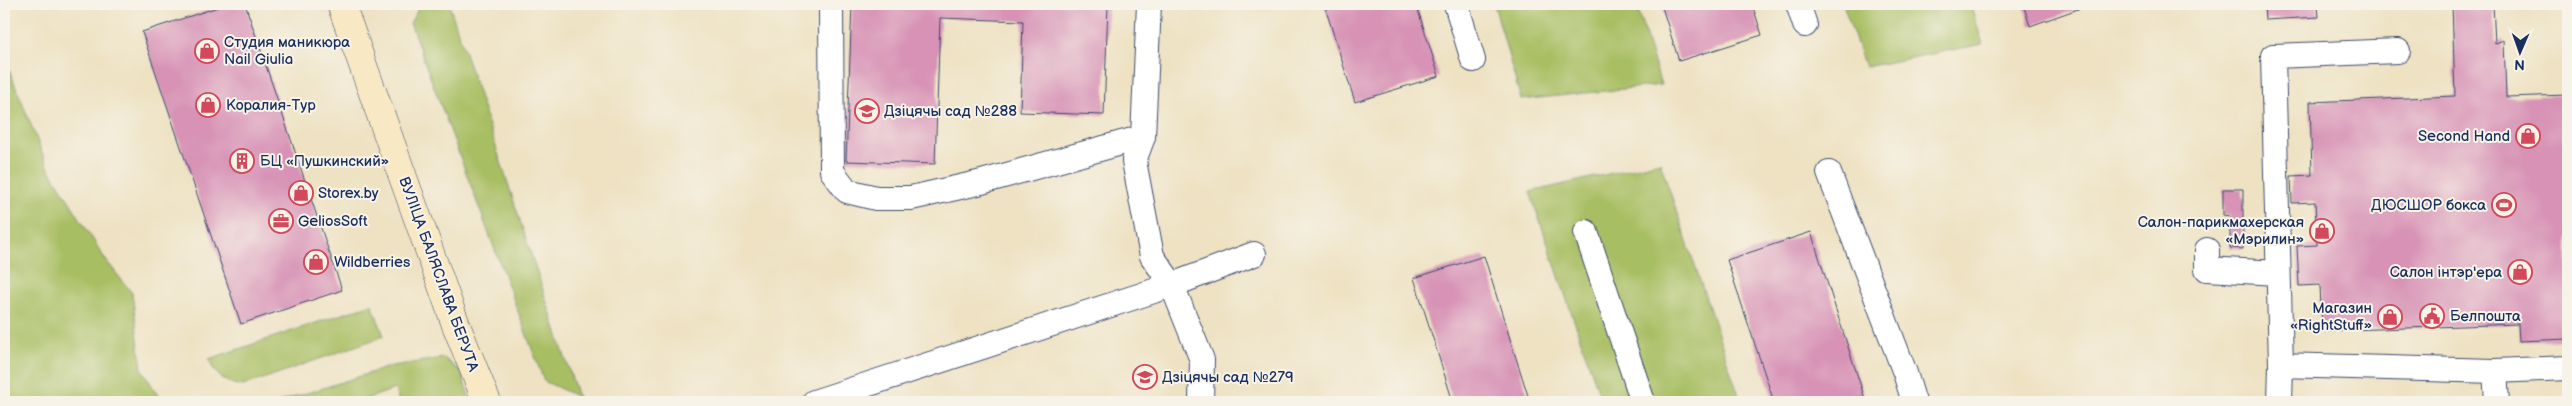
<svg xmlns="http://www.w3.org/2000/svg" width="2572" height="406" font-family="'Balsamiq Sans',sans-serif">
	<style>
		.green { fill: #a8be62; stroke: #627660 }
		.building { fill: #d792b5 }
		.lines { fill: none; stroke-linecap: round; stroke-linejoin: round }
		.lane-casing { stroke: #3b4a6d; stroke-width: 26 }
		.secondary-casing { stroke: #3b4a6d; stroke-width: 29 }
		.lane { stroke: #fff; stroke-width: 24 }
		.secondary { stroke: #f8e8c3; stroke-width: 28 }
		.labels { text-anchor: middle; stroke-width: 4; stroke-linejoin: round; paint-order: stroke }
		.poi-label { font-size: 15px; fill: #1b2f5e; stroke: #f7f3e8; text-anchor: start }
		.street-label { font-size: 15px; fill: #1b2f5e; stroke: #f7f3e8 }
	</style>
	<rect width="100%" height="100%" fill="#f7f3e8"/>
	<filter id="ink" filterUnits="userSpaceOnUse"><feTurbulence type="fractalNoise" baseFrequency=".02" numOctaves="2"/><feDisplacementMap in="SourceGraphic" scale="10" xChannelSelector="R" yChannelSelector="G"/><feConvolveMatrix kernelMatrix="1 2 1 2 8 2 1 2 1" color-interpolation-filters="sRGB"/></filter>
	<filter id="wash" filterUnits="userSpaceOnUse"><feTurbulence type="fractalNoise" baseFrequency=".0096" numOctaves="4" result="noise"/><feDisplacementMap in="SourceGraphic" scale="20" xChannelSelector="R" yChannelSelector="G"/><feGaussianBlur stdDeviation="1.12" result="paint"/><feColorMatrix in="noise" values="0 0 0 0 0 0 0 0 0 0 0 0 0 0 0 0 0 1.4 0 .05"/><feComposite in="paint" operator="in"/></filter>
	<g filter="url(#wash)">
		<rect width="100%" height="100%" fill="#eee2c3"/>
		<path class="green" d="M421,4h28l129,393 -34,-16 -134,-358z
			M1494,4h142l25,81 -140,15z
			M1843,4h127l13,40 -118,23z
			M4,57l43,108 58,94 27,34 10,76 15,25 11,8h-164z
			M1660,162l81,240h-139l-72,-210z
			M372,304l12,32 -141,50c-17,-2 -29,-11 -34,-27z
			M444,358l17,14 10,30h-72l-4,-13 -38,13h-78l113,-36z"/>
		<g id="blocks">
			<path class="building" d="M227,4h18l97,286 -101,34 -99,-292z
				M852,4h256l-4,111 -84,-3 3,-91 -83,-3 -5,146 -89,-3z
				M1324,4h92l23,72 -84,26z
				M1661,4h91l10,31 -83,26z
				M2023,4h69l-62,22z
				M2264,4h54l1,13 -54,3z
				M2452,4h41l2,39 9,-3 2,57 62,-2v244l-49,2 -1,-17 -196,7 -2,-46 -21,1 -2,-40 20,-1 -2,-43 -23,1 -1,-27 21,-1 -2,-73 145,-6z
				M2223,189h20v60l-13,-1v-32l-7,-1z
				M1811,232l26,81 29,89h-92l-47,-142z
				M1484,256l26,83 20,63h-77l-39,-124z"/>
		</g>
	</g>
	<g filter="url(#ink)">
		<use href="#blocks" fill-opacity="0" stroke="#3b4a6d" stroke-width="1"/>
		<g class="lines">
			<defs>
				<path id="lane" d="M831,4l1,167 15,20 29,7h35l67,-15 165,-46
					M1149,4l-6,133 -9,24 18,95 20,29 30,75 -1,42
					M1456,4l17,56
					M1798,4l7,21
					M2398,51l-125,5 8,309 214,6 73,-3
					M1829,173l76,200 9,29
					M1586,232l57,170
					M2207,250v19l71,4
					M2495,371l2,31
					M814,402l358,-117 82,-31
					M2280,402l1,-37"/>
				<path id="secondary" d="M341,4l115,321 31,77"/>
			</defs>
			<use href="#lane" class="lane-casing"/>
			<use href="#secondary" class="secondary-casing"/>
			<use href="#lane" class="lane"/>
			<use href="#secondary" class="secondary"/>
		</g>
	</g>
	<defs>
		<symbol id="shop-ring" viewBox="-11 -11 22 22"><circle r="9.5" fill="#f7f3e8" stroke="#d1495b" stroke-width="1.5"/><path d="M-5-2.5h2.3a2.7 3.5 0 0 1 5.4 0H5L5.5 6h-11ZM-1.5-2.5h3a1.5 2.3 0 0 0-3 0Z" fill="#d1495b"/></symbol>
		<symbol id="school-ring" viewBox="-11 -11 22 22"><circle r="9.5" fill="#f7f3e8" stroke="#d1495b" stroke-width="1.5"/><path d="M0-5L7-2L0 1L-7-2ZM-4 1L0 2.5L4 1V4Q0 6-4 4Z" fill="#d1495b"/></symbol>
		<symbol id="building-ring" viewBox="-11 -11 22 22"><circle r="9.5" fill="#f7f3e8" stroke="#d1495b" stroke-width="1.5"/><path d="M-4-6H4V6H1V3H-1V6H-4ZM-2.5-4.3h1.7v1.8h-1.7ZM.8-4.3h1.7v1.8H.8ZM-2.5-1h1.7V.8h-1.7ZM.8-1h1.7V.8H.8Z" fill="#d1495b"/></symbol>
		<symbol id="stadium-ring" viewBox="-11 -11 22 22"><circle r="9.5" fill="#f7f3e8" stroke="#d1495b" stroke-width="1.5"/><path d="M0-5a6.5 5 0 1 0 0 10a6.5 5 0 1 0 0-10ZM-3.5-1.8h7v3.6h-7Z" fill="#d1495b"/></symbol>
		<symbol id="office-ring" viewBox="-11 -11 22 22"><circle r="9.5" fill="#f7f3e8" stroke="#d1495b" stroke-width="1.5"/><path d="M-6-3h4V-5.5h4V-3h4V5H-6ZM-1-4.5V-3h2v-1.5ZM-6 0V1H6V0Z" fill="#d1495b"/></symbol>
		<symbol id="civic-ring" viewBox="-11 -11 22 22"><circle r="9.5" fill="#f7f3e8" stroke="#d1495b" stroke-width="1.5"/><path d="M-.6-6.5H3V-4.5H.6V-3L4-1V1h2V6H-6V1h2V-1L-.6-3ZM-1.2 2.5V6h2.4V2.5Z" fill="#d1495b"/></symbol>
	</defs>
	<g fill-rule="evenodd">
		<use href="#shop-ring" x="193" y="37" width="28" height="28"/>
		<use href="#shop-ring" x="194" y="91" width="28" height="28"/>
		<use href="#school-ring" x="853" y="97" width="28" height="28"/>
		<use href="#shop-ring" x="2514" y="122" width="28" height="28"/>
		<use href="#building-ring" x="228" y="147" width="28" height="28"/>
		<use href="#shop-ring" x="287" y="179" width="28" height="28"/>
		<use href="#stadium-ring" x="2490" y="191" width="28" height="28"/>
		<use href="#office-ring" x="267" y="207" width="28" height="28"/>
		<use href="#shop-ring" x="2308" y="217" width="28" height="28"/>
		<use href="#shop-ring" x="302" y="248" width="28" height="28"/>
		<use href="#shop-ring" x="2506" y="258" width="28" height="28"/>
		<use href="#civic-ring" x="2418" y="302" width="28" height="28"/>
		<use href="#shop-ring" x="2376" y="303" width="28" height="28"/>
		<use href="#school-ring" x="1131" y="363" width="28" height="28"/>
	</g>
	<g class="labels">
		<g class="poi-label">
			<text x="224" y="47">Студия маникюра<tspan x="224" dy="17">Nail Giulia</tspan></text>
			<text x="226" y="110">Коралия-Тур</text>
			<text x="884" y="116">Дзіцячы сад №288</text>
			<text x="2510" y="141" text-anchor="end">Second Hand</text>
			<text x="260" y="166">БЦ «Пушкинский»</text>
			<text x="318" y="198">Storex.by</text>
			<text x="2486" y="210" text-anchor="end">ДЮСШOP бокса</text>
			<text x="298" y="226">GeliosSoft</text>
			<text x="2304" y="227" text-anchor="end">Салон-парикмахерская<tspan x="2304" dy="17">«Мэрилин»</tspan></text>
			<text x="334" y="267">Wildberries</text>
			<text x="2502" y="277" text-anchor="end">Салон інтэр'ера</text>
			<text x="2372" y="313" text-anchor="end">Магазин<tspan x="2372" dy="17">«RightStuff»</tspan></text>
			<text x="2450" y="321">Белпошта</text>
			<text x="1162" y="382">Дзіцячы сад №279</text>
		</g>
		<g class="street-label">
			<text transform="translate(439 274) rotate(70)" y="5">ВУЛІЦА БАЛЯСЛАВА БЕРУТА</text>
		</g>
	</g>
	<rect width="2572" height="406" fill="none" stroke="#f7f3e8" stroke-width="20"/>
	<g transform="translate(2520 52) rotate(182)" stroke="#f7f3e8" stroke-width="4" paint-order="stroke">
	<path d="M0-4L9 19L0 12L-9 19Z" fill="#1b2f5e"/>
	<text y="-8" font-size="14" font-weight="bold" text-anchor="middle" fill="#1b2f5e">N</text>
	</g>
</svg>
